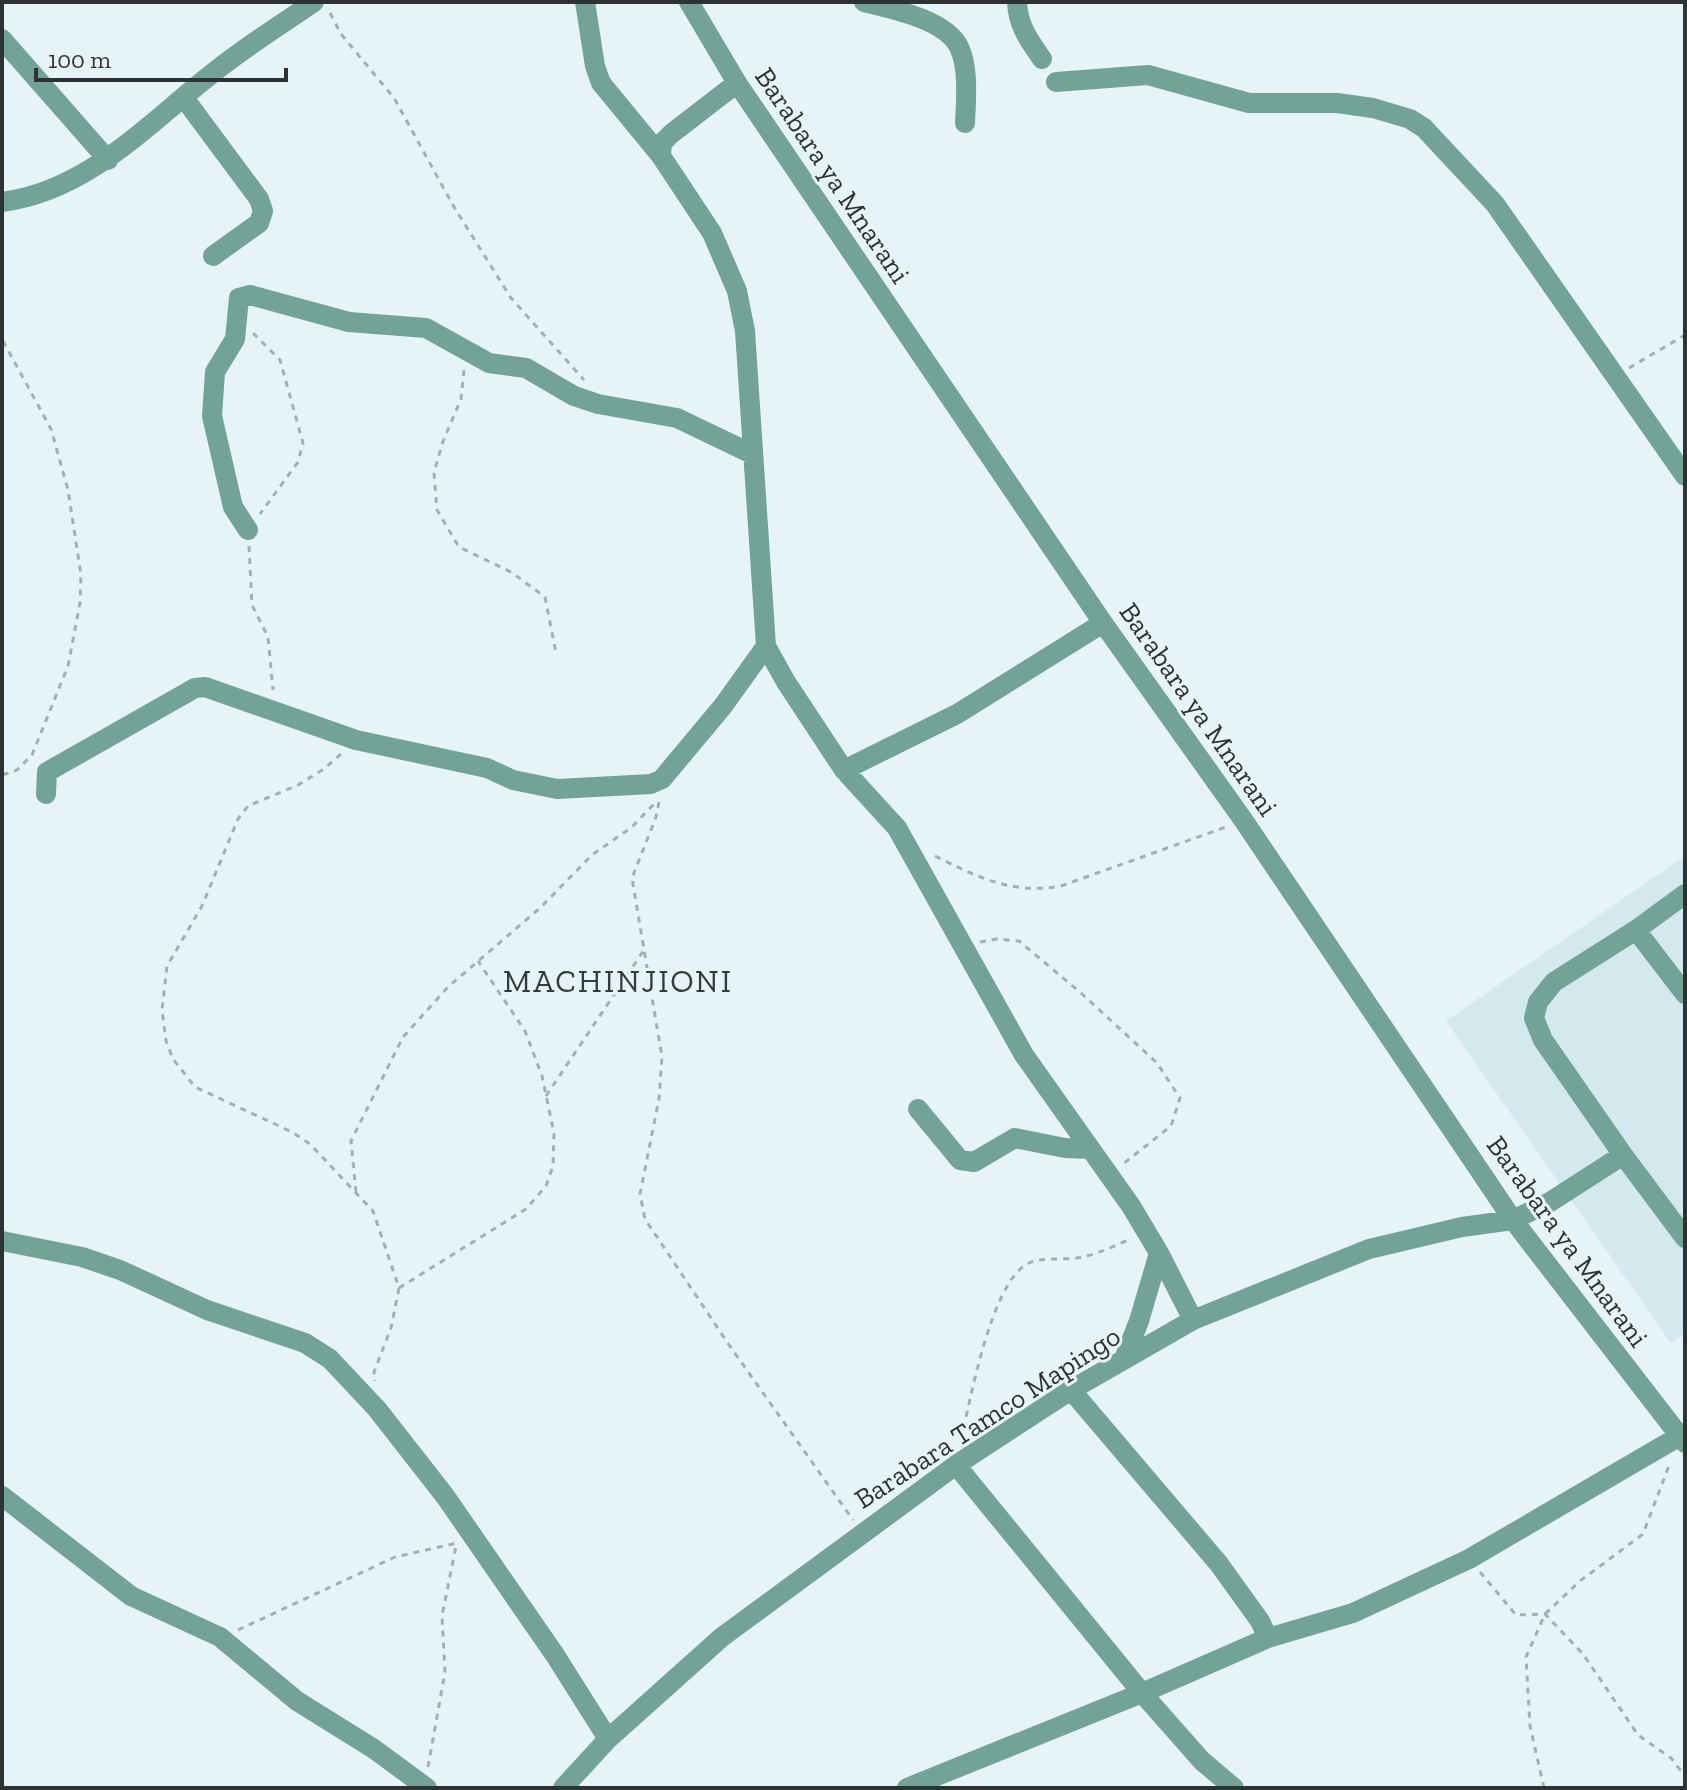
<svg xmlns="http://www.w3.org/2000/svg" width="1687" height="1790" font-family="'Zilla Slab',serif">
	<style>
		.built { fill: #d4e9ee }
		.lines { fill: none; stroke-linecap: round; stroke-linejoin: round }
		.path { stroke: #a5afb1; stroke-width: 3; stroke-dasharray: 6 6; stroke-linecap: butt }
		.minor { stroke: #73a397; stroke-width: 20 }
		.labels { text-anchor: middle; stroke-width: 6; stroke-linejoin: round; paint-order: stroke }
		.street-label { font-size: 28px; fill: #2d3233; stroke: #e7f4f7 }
		.quarter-label { font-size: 32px; letter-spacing: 2px; fill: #323c3e; stroke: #e7f4f7 }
	</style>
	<rect width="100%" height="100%" fill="#e7f4f7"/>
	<path class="built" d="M1685,856v478l-14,9 -225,-322z"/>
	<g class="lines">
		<path class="path" d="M330,13l11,21 53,64 60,109 57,91 73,82
			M2,329l1,12 48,88 17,61 13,85 -1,28 -12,63 -36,89 -15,15 -15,5
			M253,333l27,27 23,83 -5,19 -38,52
			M1629,368l56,-33
			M464,370l-3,29 -19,45 -8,29 3,37 22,37 52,25 34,25 11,56
			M249,546l3,59 16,32 5,53
			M341,754l-17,15 -26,16 -50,21 -10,13 -36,87 -35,60 -5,44 4,31 7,18 22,28 97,45 18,12 63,67 26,77 -8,40 -17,44 1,9
			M659,802l-3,15 -24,61 30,179 -3,42 -19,95 5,25 82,123 126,178
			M935,856c42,21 78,39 126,30l165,-59
			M980,942l17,-3 22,2 62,52 76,70 23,35 -9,28 -48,38
			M546,1096l98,-146
			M356,1192l-5,-51 52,-104 45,-50 92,-79 52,-53 40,-28 23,-24
			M399,1288l127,-79 20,-23 7,-20 1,-33 -12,-57 -17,-45 -47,-70
			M961,1440c9,-39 30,-156 66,-176 14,-8 39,-3 55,-7 16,-3 32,-11 46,-17
			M1480,1572l36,43 29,-1 38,40 55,81 33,23 14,18
			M238,1630l157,-73 62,-14
			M428,1767l17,-95 -3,-56 14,-70
			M1544,1788l-14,-62 -4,-69 19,-43 35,-33 63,-47 27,-71"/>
		<path class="minor" d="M585,2l10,64 6,17 60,73
			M689,2l48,81 366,540 141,198 269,399 172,223
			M864,2c27,7 81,17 95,45 10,20 7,54 6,76
			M1017,2c1,24 12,38 25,57
			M2,39l106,121
			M1056,82l92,-7 101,28h88l36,5 37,11 14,9 71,76 190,272
			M737,83l-66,51 -9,9 -1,13 51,77 25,58 8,40 21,315 20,36 58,88 53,58 127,227 107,151 28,47 34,67
			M184,98l75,101 4,12 -4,12 -46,33
			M2,202c88,-11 149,-82 216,-133 30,-24 64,-45 96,-67
			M248,530l-15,-23 -21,-91 3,-44 20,-33 4,-41 11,-3 99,27 77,6 63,35 37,5 48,28 24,8 79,14 75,36
			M844,770l113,-56 146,-91
			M46,794l1,-22 148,-84 10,-1 151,53 131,28 26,12 44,9 94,-5 11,-5 61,-73 43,-60
			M1685,894l-49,36 -82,52 -16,20 -4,16 9,22 80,115 62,83
			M1636,930l49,64
			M918,1109l42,51 14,2 41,-24 50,10 25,1
			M2,1241l80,16 38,13 87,40 98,33 25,16 47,50 68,87 110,159 53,84
			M1124,1359l15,-38 20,-68
			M1071,1390l148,174 41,57 8,17
			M956,1465l186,228 60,68 32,27
			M2,1496l129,100 89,41 77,64 77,48 53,39
			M563,1788l45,-49 114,-102 234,-172 115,-75 122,-70 176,-71 93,-22 51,-7 37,-18 73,-47
			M907,1788l235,-95 126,-55 85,-25 116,-54 216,-126"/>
	</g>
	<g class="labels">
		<g class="street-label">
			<text transform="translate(833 175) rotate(56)" y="10">Barabara ya Mnarani</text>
			<text transform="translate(1199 709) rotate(55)" y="10">Barabara ya Mnarani</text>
			<text transform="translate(1568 1241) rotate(54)" y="10">Barabara ya Mnarani</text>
			<text transform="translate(987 1417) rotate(-33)" y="10">Barabara Tamco Mapingo</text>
		</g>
		<g class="quarter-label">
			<text x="618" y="992">MACHINJIONI</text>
		</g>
	</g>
	<rect width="1687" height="1790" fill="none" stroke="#2d3233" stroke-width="8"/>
	<path d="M36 68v12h250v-12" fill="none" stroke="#2d3233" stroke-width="4"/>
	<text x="48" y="68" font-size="24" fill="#2d3233" stroke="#e7f4f7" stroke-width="6" paint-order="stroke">100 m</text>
</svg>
